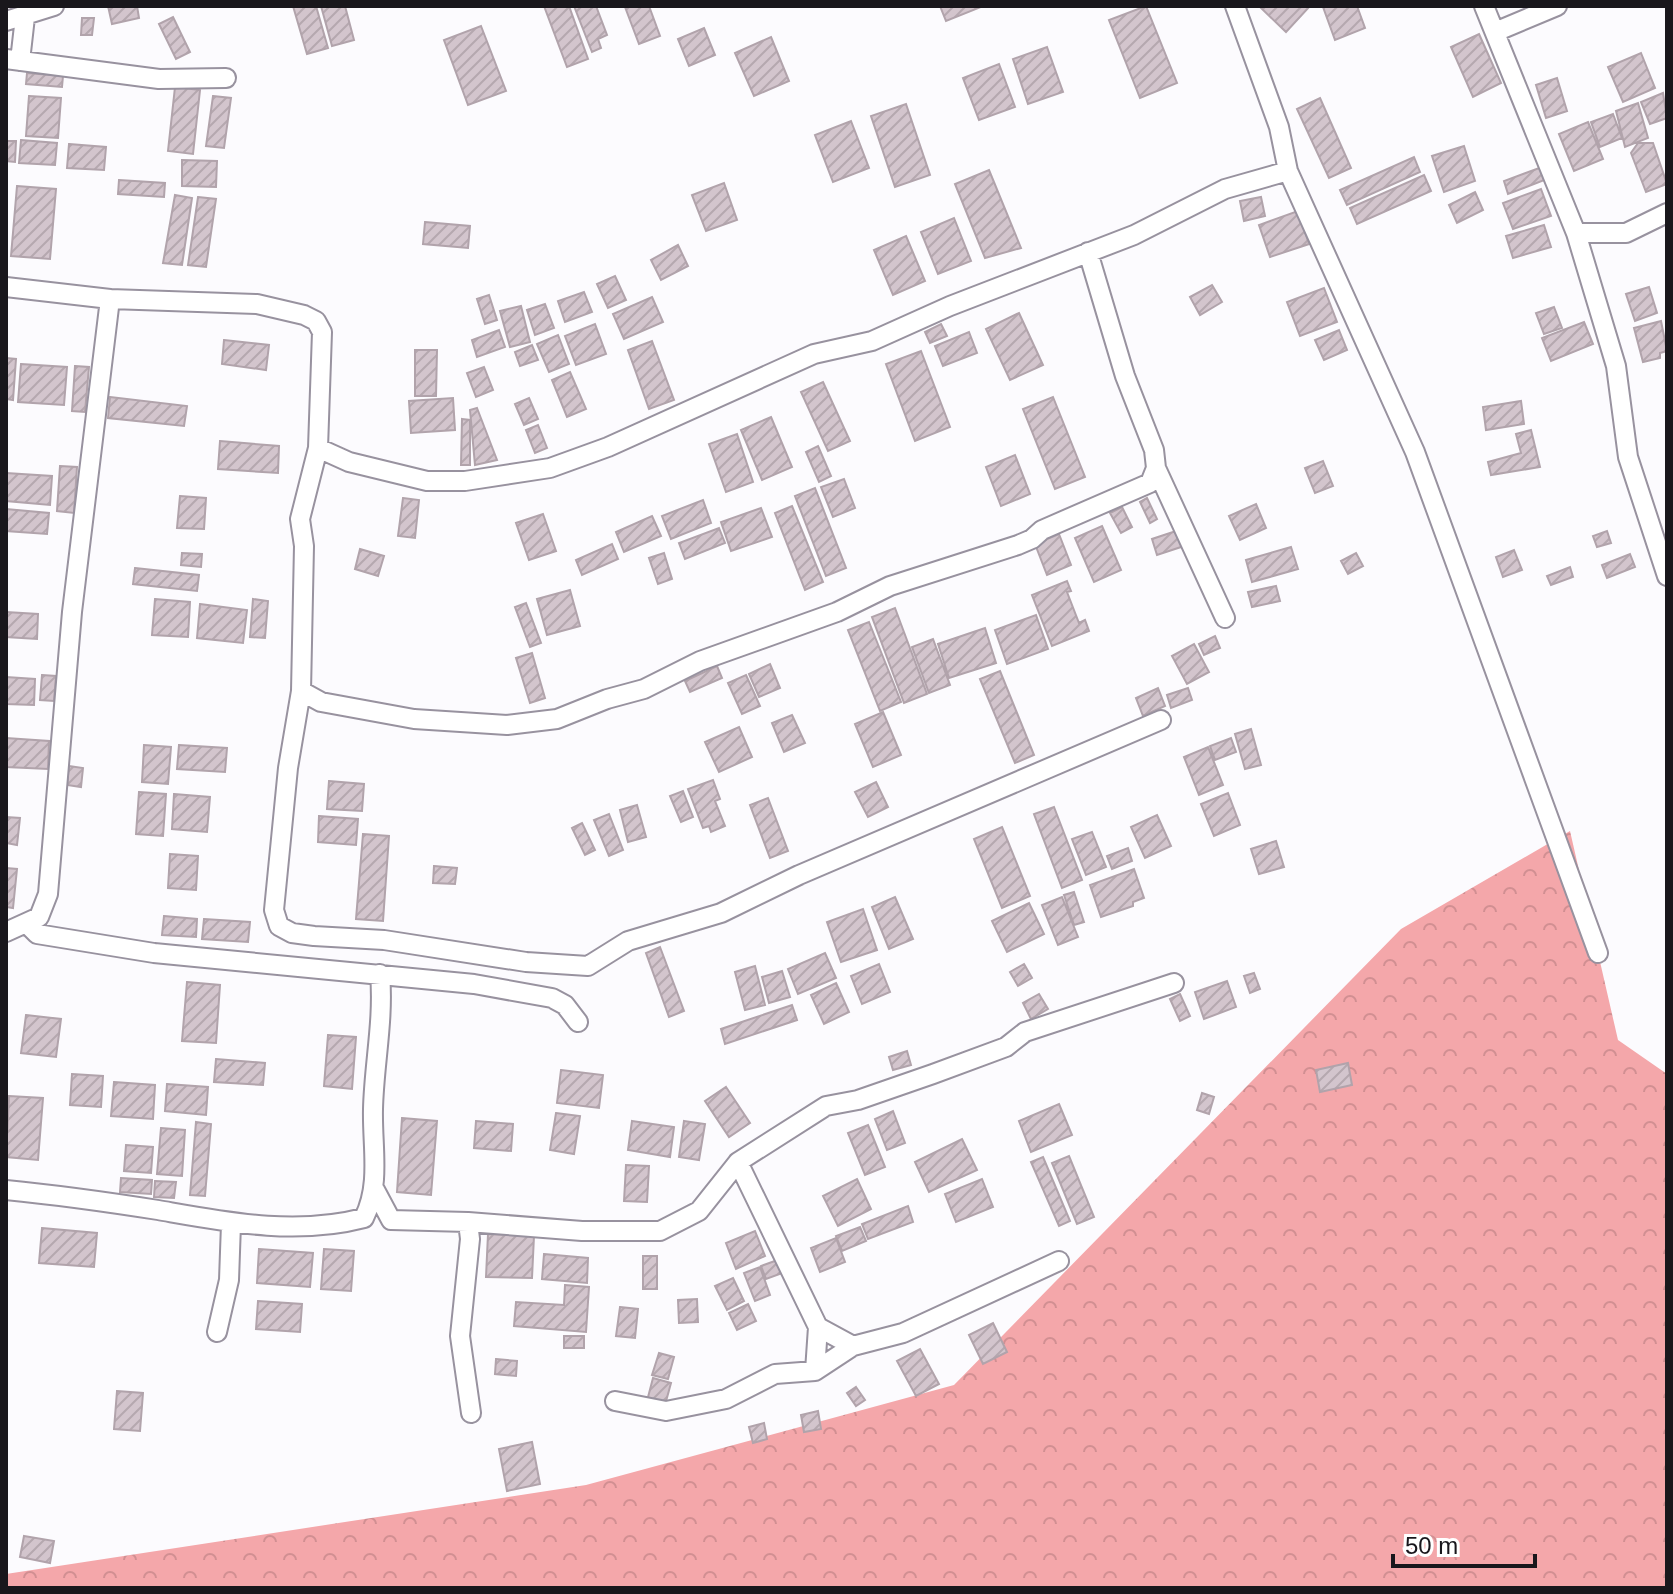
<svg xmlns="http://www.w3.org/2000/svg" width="1673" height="1594" font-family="Arial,sans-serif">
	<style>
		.forest { fill: url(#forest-crowns) }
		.building { fill: url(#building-hatch); stroke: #b1a3ab; stroke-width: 2 }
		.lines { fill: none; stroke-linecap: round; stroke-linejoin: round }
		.minor-casing { stroke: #98929f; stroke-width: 22 }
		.minor { stroke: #fff; stroke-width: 18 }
	</style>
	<defs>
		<pattern id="forest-crowns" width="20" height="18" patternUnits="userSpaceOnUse" patternTransform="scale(2)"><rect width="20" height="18" fill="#f4a7aa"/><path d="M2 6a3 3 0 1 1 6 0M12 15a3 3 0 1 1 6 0" fill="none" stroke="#d18f92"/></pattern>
		<pattern id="building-hatch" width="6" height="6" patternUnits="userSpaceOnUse" patternTransform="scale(2)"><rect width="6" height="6" fill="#d3c5cd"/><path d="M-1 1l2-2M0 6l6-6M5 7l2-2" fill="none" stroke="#b5a8af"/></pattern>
	</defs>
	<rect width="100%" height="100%" fill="#fcfbfe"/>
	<path class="forest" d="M1570,831l48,209 49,34v514h-1661v-14l580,-89 368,-100 447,-456z"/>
	<path class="building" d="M108,6h29l2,12 -27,6z
		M293,6h23l12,42 -21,6z
		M321,6h24l9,34 -22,6z
		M544,6h25l19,53 -21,8z
		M574,6h22l11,29 -9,4 3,9 -9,4z
		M649,6l11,30 -21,8 -14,-37z
		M940,6h40l1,1 -35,14z
		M1146,6l31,77 -37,15 -31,-78z
		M1259,6h51l-24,26z
		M1357,6l8,22 -30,12 -12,-33z
		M173,17l17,35 -14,7 -17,-35z
		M82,18h12l-2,17h-11z
		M481,26l25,65 -38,14 -24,-65z
		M704,28l11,27 -26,11 -11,-27z
		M1479,34l22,49 -28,14 -22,-50z
		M771,37l18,44 -35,15 -19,-43z
		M1047,47l16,45 -35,12 -15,-45z
		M1641,53l14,35 -32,14 -15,-35z
		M999,64l16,43 -36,13 -16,-42z
		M27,73l36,3 -1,11 -36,-3z
		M1557,78l10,33 -21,7 -10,-33z
		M175,87l25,3 -7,64 -25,-3z
		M1663,93l4,25 -17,6 -9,-22z
		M29,96l32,2 -3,40 -32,-2z
		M213,96l18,2 -7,50 -18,-2z
		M1320,98l31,70 -22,10 -32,-69z
		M1638,103l10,35 -23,9 -9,-36z
		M906,104l24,71 -35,12 -24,-71z
		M1613,114l9,24 -22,9 -9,-25z
		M851,121l18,47 -36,14 -18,-47z
		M1588,122l15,37 -29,12 -15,-37z
		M21,140l36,3 -2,22 -36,-2z
		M6,141h10l-1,21 -9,-1z
		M1638,143h15l14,41 -21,8 -15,-39z
		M69,144l37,3 -2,23 -37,-2z
		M1464,146l11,35 -31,11 -12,-36z
		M1414,157l6,15 -73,33 -7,-15z
		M182,160l35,1 -1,26 -34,-1z
		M1542,167l5,12 -39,15 -4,-13z
		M989,170l32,78 -36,10 -30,-74z
		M1424,175l7,16 -74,33 -7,-16z
		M119,180l46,3 -1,14 -46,-3z
		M724,183l13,37 -31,11 -14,-36z
		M17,186l39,3 -6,70 -39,-3z
		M1541,189l10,27 -38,13 -10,-26z
		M1475,192l8,18 -26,13 -8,-18z
		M175,195l17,3 -10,67 -19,-2z
		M198,197l18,2 -10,68 -18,-2z
		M1261,197l4,19 -21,5 -4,-20z
		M1298,211l11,33 -39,13 -11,-32z
		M954,218l17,43 -33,13 -17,-42z
		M425,222l45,4 -2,22 -45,-4z
		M1544,225l7,22 -38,11 -7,-22z
		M906,236l19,45 -32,14 -19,-45z
		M678,245l10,21 -27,14 -10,-20z
		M615,276l11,24 -18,8 -11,-24z
		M1212,285l10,17 -22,13 -10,-18z
		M1649,287l8,26 -22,8 -9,-27z
		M1324,288l13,34 -37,14 -13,-34z
		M584,292l8,20 -27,10 -7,-21z
		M489,295l8,25 -12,4 -8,-25z
		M652,297l11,25 -39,17 -11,-25z
		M545,304l9,24 -19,7 -8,-25z
		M521,306l9,36 -20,5 -10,-36z
		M1554,307l8,21 -18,6 -8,-21z
		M1019,313l24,52 -33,15 -24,-51z
		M1661,321l6,30 -7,2v5l-17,4 -9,-34z
		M1584,322l9,22 -42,17 -9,-23z
		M595,324l11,30 -30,11 -11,-29z
		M941,324l6,12 -17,7 -5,-11z
		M499,330l6,17 -28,10 -5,-17z
		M1339,330l8,20 -23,10 -9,-20z
		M969,332l8,21 -34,13 -8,-20z
		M558,335l11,29 -20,8 -12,-28z
		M224,340l45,5 -3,25 -44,-6z
		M652,341l22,59 -25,9 -21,-59z
		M532,345l6,15 -18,6 -5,-14z
		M415,350h22l-1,46h-21z
		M921,351l29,76 -35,14 -29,-77z
		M6,358l10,1 -3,41 -7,-1z
		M21,364l46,3 -3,38 -46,-3z
		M75,366l14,1 -4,45 -13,-1z
		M484,367l9,23 -17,7 -9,-24z
		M570,372l16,37 -19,8 -15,-37z
		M823,382l27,59 -22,10 -27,-59z
		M110,397l77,9 -3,20 -76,-8z
		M1053,397l32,80 -30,12 -32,-80z
		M453,398l2,32 -44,3 -2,-32z
		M529,398l9,21 -14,6 -9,-21z
		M1521,401l3,23 -38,6 -3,-23z
		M477,408l20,52 -22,5 -5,-55z
		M771,417l21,50 -30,13 -21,-50z
		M462,419l8,1v45h-9z
		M538,425l9,23 -12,5 -9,-23z
		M1531,430l9,37 -49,8 -3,-13 33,-9 -5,-19z
		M737,434l16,48 -27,10 -17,-48z
		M220,441l59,5 -1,27 -60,-4z
		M818,446l13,30 -12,6 -13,-30z
		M1015,455l15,39 -29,12 -15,-39z
		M1323,461l10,25 -18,7 -10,-25z
		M60,466l17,1 -3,46 -17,-2z
		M6,473l46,3 -2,29 -44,-4z
		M844,479l11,29 -22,9 -12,-30z
		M815,488l31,80 -20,8 -31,-80z
		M180,496l26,2 -2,31 -27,-1z
		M403,498l16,2 -4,38 -17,-2z
		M1147,498l10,21 -7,4 -10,-21z
		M703,500l8,23 -40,16 -9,-23z
		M1256,504l10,24 -26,12 -11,-24z
		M792,506l31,76 -18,8 -30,-77z
		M1122,507l10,20 -11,6 -11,-20z
		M761,508l11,29 -41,14 -10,-29z
		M6,509l43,4 -2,21 -41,-3z
		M543,514l13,37 -27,9 -13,-37z
		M652,516l9,20 -37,16 -8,-20z
		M1102,526l19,44 -27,12 -19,-44z
		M719,528l6,15 -40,16 -6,-16z
		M1179,530l5,16 -27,9 -5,-16z
		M1607,531l4,12 -14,4 -4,-11z
		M1059,534l12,31 -24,10 -12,-31z
		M612,544l6,15 -36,16 -6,-15z
		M1291,547l7,22 -46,13 -6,-22z
		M360,549l24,7 -6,20 -23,-7z
		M1514,550l8,20 -19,7 -7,-20z
		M182,553l20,1 -1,13 -20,-2z
		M664,553l8,26 -14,5 -9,-26z
		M1356,553l7,13 -15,8 -7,-13z
		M1630,554l5,13 -28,11 -5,-13z
		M1570,567l3,10 -22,8 -4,-9z
		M135,568l64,7 -2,16 -64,-7z
		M1067,581l4,10 -4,1 12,31 6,-3 4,11 -37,15 -20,-51z
		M1276,586l4,15 -28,6 -4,-15z
		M570,590l10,36 -33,9 -10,-36z
		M155,599l35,3 -2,35 -36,-2z
		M253,599l15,2 -3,37 -15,-1z
		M526,603l15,40 -11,4 -15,-40z
		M200,604l47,6 -4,33 -46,-5z
		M895,608l32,86 -23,9 -32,-86z
		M6,612l32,2 -1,25 -31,-2z
		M1036,615l12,34 -41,15 -12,-34z
		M869,622l32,80 -21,9 -32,-81z
		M985,628l11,35 -47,15 -11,-34z
		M1215,636l5,12 -16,7 -5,-11z
		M933,639l17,46 -21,8 -17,-46z
		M1194,644l15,28 -22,12 -15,-28z
		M532,653l13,45 -15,5 -14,-45z
		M770,664l10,24 -21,9 -10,-23z
		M717,666l5,12 -32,14 -5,-11z
		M1000,671l34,84 -19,8 -35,-84z
		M42,675l14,1 -2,25 -14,-1z
		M746,675l14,31 -18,8 -14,-31z
		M6,677l29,2 -1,26 -28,-1z
		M1158,688l7,18 -22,10 -7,-18z
		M1188,688l4,12 -21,8 -4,-13z
		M883,712l18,43 -28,12 -18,-43z
		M792,715l13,28 -21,9 -12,-29z
		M739,727l13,30 -33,15 -14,-30z
		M1251,729l10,36 -16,4 -10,-35z
		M6,738l43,3 -1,28 -42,-2z
		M1231,738l5,14 -21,8 -5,-14z
		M144,745l27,2 -3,37 -26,-2z
		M179,745l48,3 -2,24 -48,-3z
		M1208,747l15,38 -24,10 -15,-38z
		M69,766l14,2 -2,19 -14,-2z
		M713,780l7,19 -5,2 10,25 -14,6 -2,-6 -6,2 -15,-39z
		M329,781l35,3 -2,27 -35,-2z
		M876,782l12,25 -20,10 -13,-25z
		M683,791l10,26 -12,5 -11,-26z
		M139,792l27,2 -3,42 -27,-2z
		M1228,793l12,32 -26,11 -13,-32z
		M174,794l36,3 -3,35 -35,-3z
		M768,798l20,53 -18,7 -20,-53z
		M637,805l9,32 -18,5 -8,-32z
		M1054,807l28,73 -20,8 -28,-74z
		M609,814l14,36 -14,6 -15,-36z
		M1157,815l14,31 -26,12 -14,-31z
		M319,816l39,3 -2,26 -38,-3z
		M6,817l14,1 -3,27 -11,-2z
		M582,823l13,27 -10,5 -13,-27z
		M1002,827l28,69 -28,12 -28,-69z
		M1092,832l14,35 -20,8 -14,-36z
		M363,834l26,2 -6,85 -27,-2z
		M1276,841l8,26 -25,7 -8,-25z
		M1128,848l4,13 -20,8 -5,-13z
		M170,854l28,2 -2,34 -28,-2z
		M434,866l23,2 -2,16 -22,-1z
		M6,868l11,1 -4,39 -7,-1z
		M1134,869l10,29 -11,4v4l-32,11 -11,-32z
		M1074,892l10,30 -10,3 -10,-30z
		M895,897l18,42 -24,10 -17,-42z
		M1062,897l16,40 -20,8 -16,-40z
		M1029,903l15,31 -37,18 -15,-31z
		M863,909l14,41 -36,12 -14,-40z
		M164,916l33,3 -1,18 -34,-2z
		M204,919l46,3 -2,20 -46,-3z
		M660,947l24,64 -15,6 -23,-64z
		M825,953l11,25 -38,16 -10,-25z
		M879,964l11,28 -28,12 -11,-28z
		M1024,964l8,14 -14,8 -8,-14z
		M755,966l10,39 -20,5 -10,-38z
		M782,971l8,26 -21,6 -7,-26z
		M1254,973l6,16 -10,4 -6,-17z
		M1227,981l9,26 -32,12 -9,-27z
		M187,982l33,3 -4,58 -34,-2z
		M836,983l13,29 -25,12 -13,-29z
		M1039,994l9,15 -17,10 -8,-16z
		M1180,994l10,22 -10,5 -10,-22z
		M792,1005l5,15 -72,24 -4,-15z
		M26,1015l35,4 -5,38 -35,-4z
		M328,1035l28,2 -4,52 -28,-3z
		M907,1051l4,14 -18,5 -4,-13z
		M216,1059l49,4 -2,22 -49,-3z
		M1348,1063l4,22 -32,7 -4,-22z
		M561,1070l42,5 -4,33 -42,-5z
		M72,1074l31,2 -2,31 -31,-2z
		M114,1082l41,3 -2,34 -42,-3z
		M167,1084l41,3 -2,28 -41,-4z
		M726,1087l24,36 -21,14 -24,-36z
		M1202,1093l12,4 -5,17 -12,-4z
		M9,1096l34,2 -5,62 -32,-3z
		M1059,1104l13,31 -41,17 -12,-31z
		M893,1111l12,32 -18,7 -12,-31z
		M556,1113l24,3 -6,38 -24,-4z
		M402,1118l35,3 -6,74 -34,-3z
		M476,1121l37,3 -2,27 -37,-3z
		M632,1121l42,6 -4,30 -42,-7z
		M684,1121l21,3 -6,36 -20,-3z
		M196,1122l15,2 -6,72 -15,-1z
		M868,1125l17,42 -20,8 -17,-42z
		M161,1128l24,2 -3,46 -25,-2z
		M962,1139l15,31 -48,22 -14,-30z
		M126,1145l27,2 -2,26 -27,-2z
		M1069,1156l25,61 -17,7 -25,-61z
		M1043,1157l27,64 -11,5 -28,-64z
		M626,1165l23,1 -2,36 -23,-1z
		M121,1178l31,2 -1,14 -31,-2z
		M857,1179l14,30 -33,17 -15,-30z
		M982,1179l11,28 -37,15 -11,-28z
		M155,1181l21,1 -2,16 -20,-1z
		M908,1206l5,16 -45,17 -6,-15z
		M860,1227l6,14 -24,10 -6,-15z
		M42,1228l55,5 -3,34 -55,-4z
		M755,1231l10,25 -29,13 -10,-26z
		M488,1234l46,2 -2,42 -46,-1z
		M836,1238l9,24 -25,10 -9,-24z
		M259,1249l54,4 -3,34 -53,-4z
		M324,1249l30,2 -3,40 -30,-2z
		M544,1254l44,4 -1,25 -45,-4z
		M643,1256h14v33h-14z
		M783,1258l5,13 -22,8 -5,-13z
		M760,1267l10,28 -15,6 -11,-28z
		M733,1278l11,23 -17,9 -12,-24z
		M565,1285l24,2 -3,45 -72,-6 2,-24 48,3z
		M697,1299l1,23 -19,1 -1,-23z
		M258,1301l44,3 -2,28 -44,-3z
		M748,1304l8,17 -19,9 -8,-17z
		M620,1307l18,2 -3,29 -19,-2z
		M993,1323l14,29 -24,12 -14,-29z
		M564,1336h20v12h-20z
		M920,1349l19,35 -23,12 -19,-35z
		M659,1353l15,4 -6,22 -16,-4z
		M496,1359l21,2 -1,15 -21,-2z
		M653,1378l18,5 -6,22 -18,-4z
		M856,1387l9,13 -9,6 -9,-13z
		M117,1391l26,2 -3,38 -26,-2z
		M818,1411l3,18 -17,3 -3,-17z
		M764,1423l3,16 -14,4 -4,-16z
		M532,1442l8,42 -33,7 -8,-42z
		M24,1536l30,5 -4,22 -30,-6z"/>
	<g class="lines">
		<defs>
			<path id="minor" d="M1484,6l92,227h50l41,-20
				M6,21l48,-15
				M1495,32l62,-26
				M6,59l153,20 67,-1
				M20,61l5,-44
				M1288,171l127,281 183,501
				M1576,233l40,133 12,91 39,119
				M6,287l104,12 147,5 47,11 12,6 6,11 -4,116 -18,71 4,27 -3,145 -13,77 -14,142 5,16 13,7 22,3 70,4 142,22 62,4 40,-25 93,-28 78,-38 362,-155
				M318,448l31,14 78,19h38l85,-13 58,-21 206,-93 58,-13 78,-35 184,-71 91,-46 63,-18 -9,-44 -44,-121
				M1156,468l69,150
				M301,691l20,11 93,17 93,6 50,-6 50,-20 37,-10 56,-28 137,-49 53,-26 128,-41 14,-6 10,-9 108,-47 6,-15 -2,-18 -29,-74 -37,-124
				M27,924l10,10 117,19 320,31 78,14 13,7 13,17
				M6,932l33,-15 9,-23 24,-282 38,-313
				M738,1162l80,165 35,19 50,-13 156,-72
				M6,1190c51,5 101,12 152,20 69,12 137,26 206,8 17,-34 8,-71 9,-109 1,-45 11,-89 7,-135
				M375,1190l16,30 77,2 2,17 -10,97 11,77
				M468,1222l114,9h78l39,-20 39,-49 88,-56 32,-6 75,-26 73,-27 19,-15 149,-49
				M217,1332l12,-52 2,-56
				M815,1371l3,-44
				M615,1401l51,10 60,-12 49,-25 40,-3 38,-25"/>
		</defs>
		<use href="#minor" class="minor-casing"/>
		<use href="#minor" class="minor"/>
	</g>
	<rect width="1673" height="1594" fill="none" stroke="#19171c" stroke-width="16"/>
	<path d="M1393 1554v12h142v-12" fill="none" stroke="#19171c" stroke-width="4"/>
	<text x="1405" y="1554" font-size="24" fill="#19171c" stroke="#ffffff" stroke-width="6" paint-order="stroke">50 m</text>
</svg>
